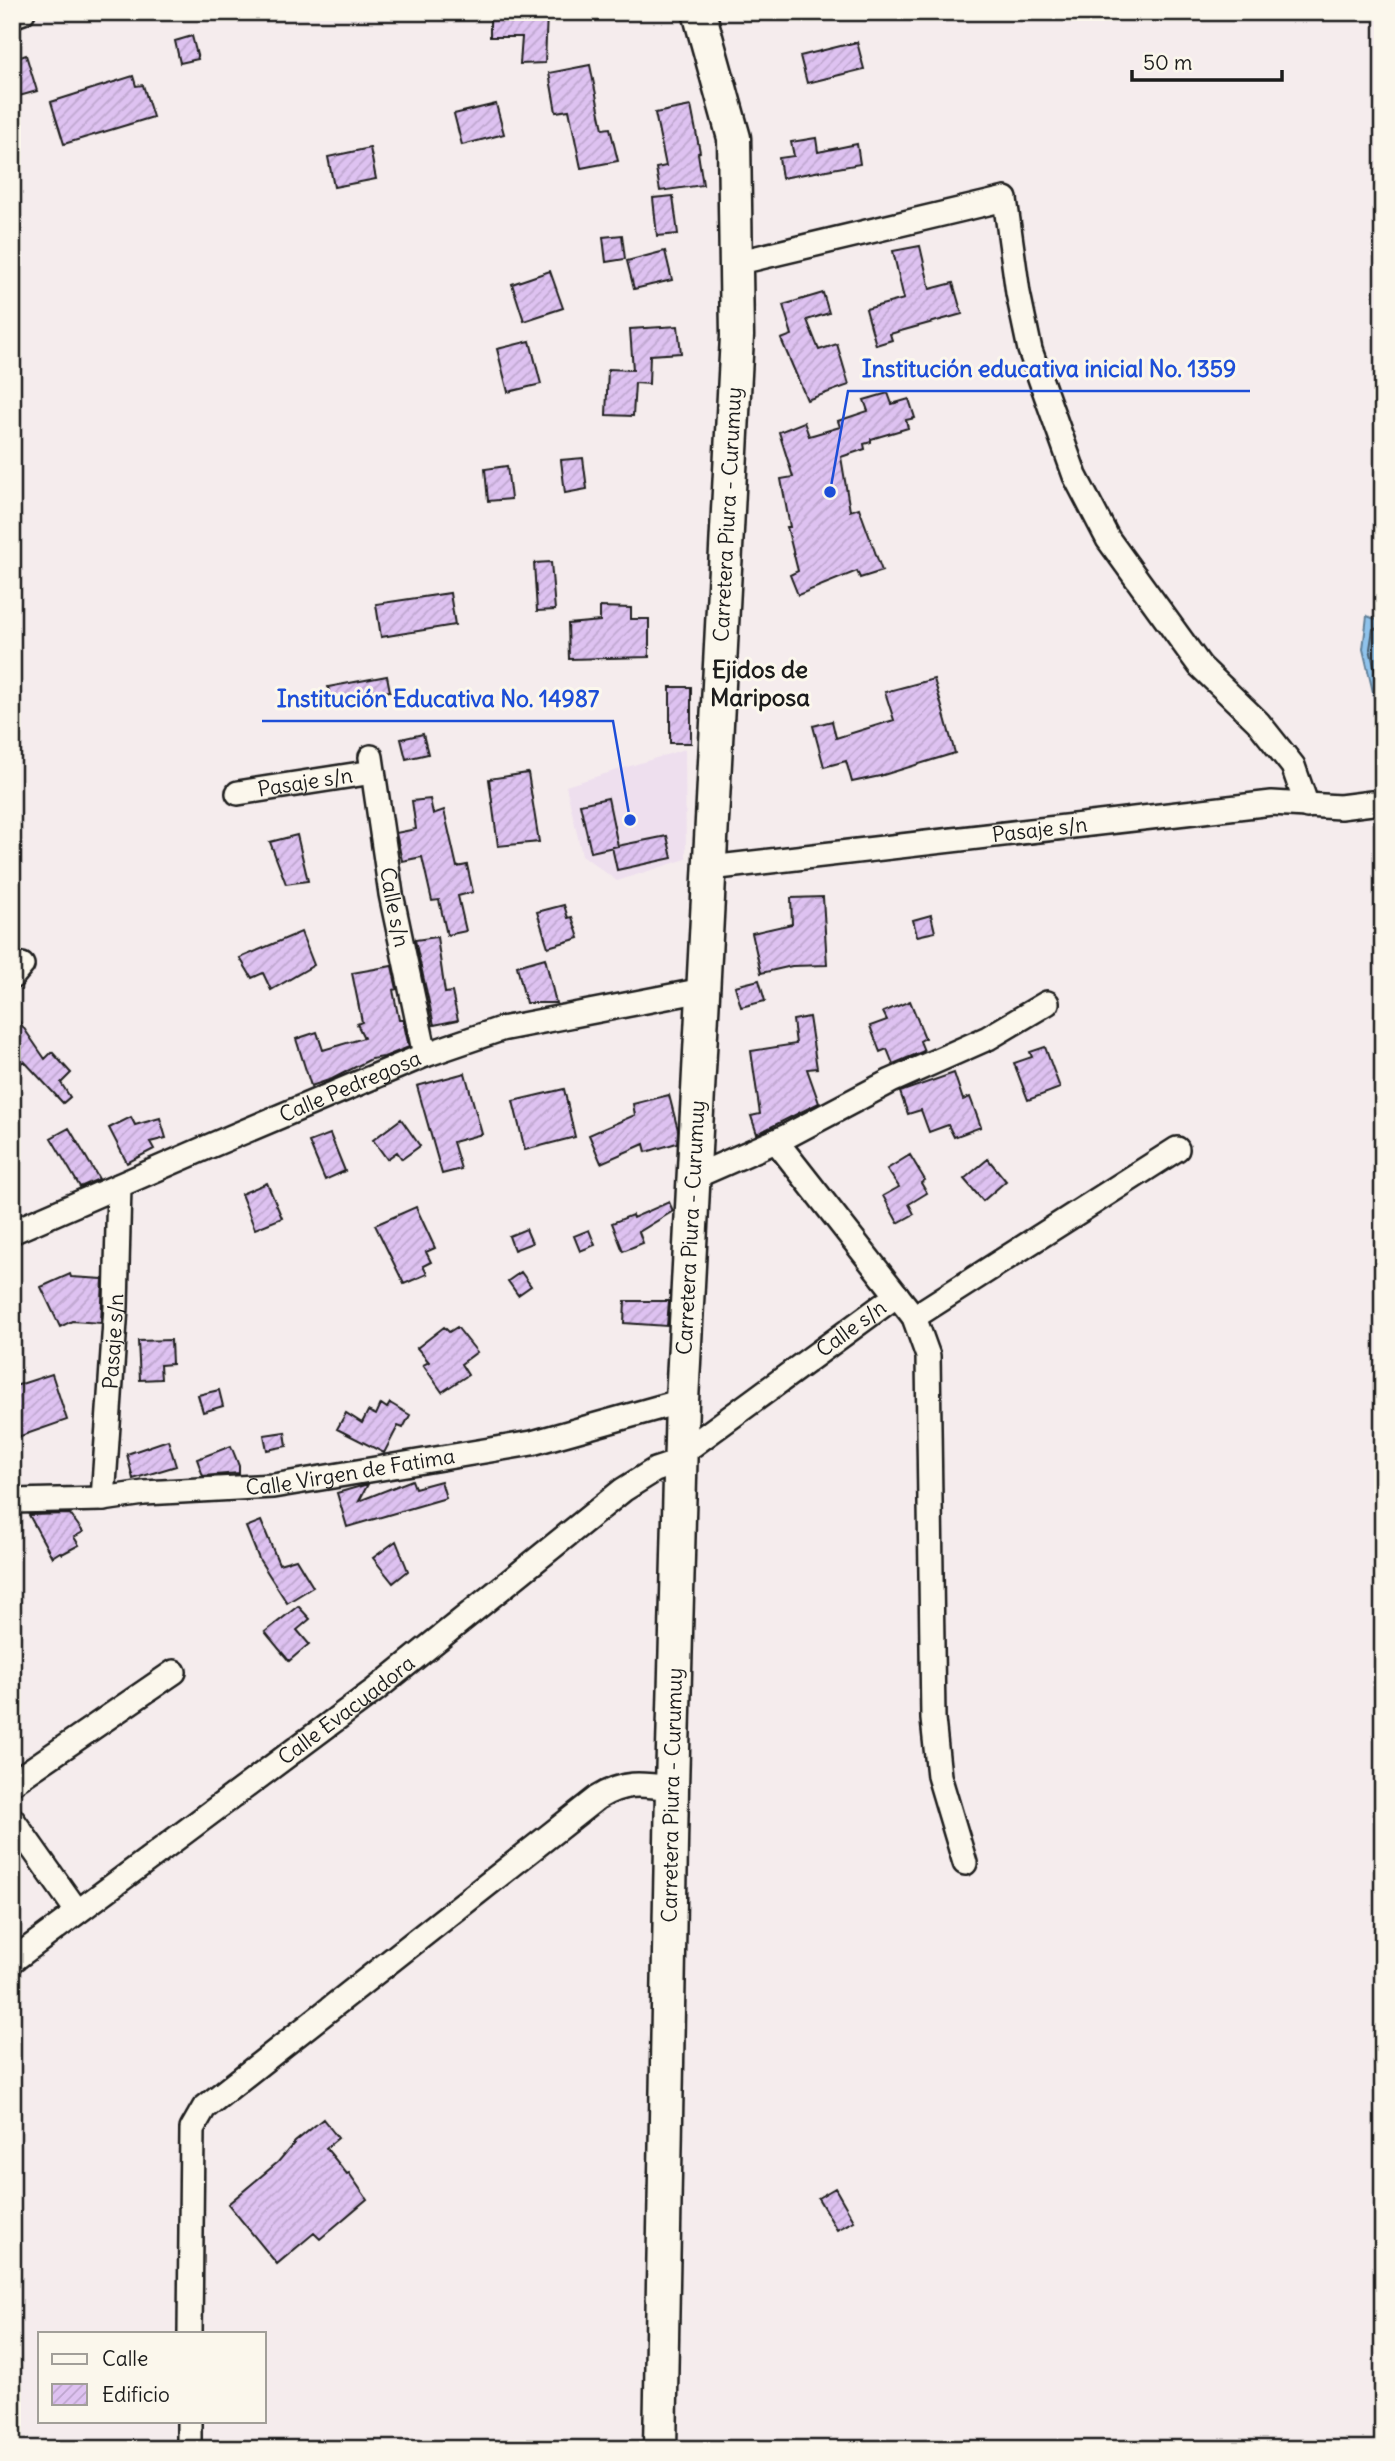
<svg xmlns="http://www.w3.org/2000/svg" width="1395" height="2461" font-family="Delius,sans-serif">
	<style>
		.built { fill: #eedfee }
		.water { fill: #8fc3ec; stroke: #618099; stroke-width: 2 }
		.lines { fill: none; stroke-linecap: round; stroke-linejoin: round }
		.shore { stroke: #4a5f6f; stroke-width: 2 }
		.building { fill: url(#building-hatch); stroke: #1c1c1c; stroke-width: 2 }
		.minor-casing { stroke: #1c1c1c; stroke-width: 28 }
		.secondary-casing { stroke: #1c1c1c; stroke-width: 37 }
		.minor { stroke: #fbf7ec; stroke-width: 23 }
		.secondary { stroke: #fbf7ec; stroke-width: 32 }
		.labels { text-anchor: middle; stroke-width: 6; stroke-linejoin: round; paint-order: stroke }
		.street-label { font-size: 21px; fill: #1c1c1c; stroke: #fbf7ec }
		.quarter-label { font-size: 24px; font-weight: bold; fill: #1c1c1c; stroke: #fbf7ec }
		.leader { fill: none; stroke: #1d4ed8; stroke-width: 2.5 }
		.callout-dot { fill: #1d4ed8; stroke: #fbf7ec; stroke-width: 2.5 }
		.callout-label { font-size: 23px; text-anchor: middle; font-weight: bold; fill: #1d4ed8; stroke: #fbf7ec; stroke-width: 6; stroke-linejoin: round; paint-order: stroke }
	</style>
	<defs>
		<pattern id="building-hatch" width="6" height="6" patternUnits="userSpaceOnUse" patternTransform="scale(1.75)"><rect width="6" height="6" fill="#dec2f1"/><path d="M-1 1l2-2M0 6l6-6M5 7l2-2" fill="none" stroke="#bea6ce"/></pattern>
	</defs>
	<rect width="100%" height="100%" fill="#f5eced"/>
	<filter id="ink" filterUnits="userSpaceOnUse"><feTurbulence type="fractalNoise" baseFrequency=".0143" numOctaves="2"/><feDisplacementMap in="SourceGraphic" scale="14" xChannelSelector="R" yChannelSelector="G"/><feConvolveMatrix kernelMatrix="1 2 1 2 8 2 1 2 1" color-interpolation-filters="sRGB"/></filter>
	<g filter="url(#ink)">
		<path class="built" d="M685,749l1,110 -69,22 -35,-26 -16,-69z"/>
		<path class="water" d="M1367,616l16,6v113l-20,-86z"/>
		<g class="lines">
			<path class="shore" d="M1383,628l-10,1 -3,20 13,55"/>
		</g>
		<path class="building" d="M516,12h31l-2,51 -25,1 2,-27h-32v-24z
			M192,36l6,23 -18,4 -5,-22z
			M857,42l7,27 -57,14 -7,-27z
			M26,55l11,36 -25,7v-38z
			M590,65l13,64 7,-1 8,33 -37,7 -12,-58 -13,2 -7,-39z
			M133,76l3,10 7,-1 10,32 -89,27 -13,-42z
			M496,104l8,30 -42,11 -8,-31z
			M691,106l9,46 -2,1 5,32 -43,6 -4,-23 10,-2 -11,-53z
			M816,138l2,14 39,-8 3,20 -78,14 -3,-20 15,-2 -3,-14z
			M370,148l6,31 -42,8 -6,-30z
			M673,196l5,38 -21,2 -4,-38z
			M622,235l3,24 -19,3 -3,-25z
			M920,246l10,43 23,-6 9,31 -72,20 2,6 -16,5 -10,-36 38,-10 -11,-48z
			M665,251l7,29 -38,9 -7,-28z
			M550,271l13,37 -39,13 -12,-37z
			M823,293l6,20 -22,7 12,30 18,-6 12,41 -42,15 -26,-61 11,-4 -9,-30z
			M678,326l3,27 -31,2 -1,29 -14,-1 -2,33 -27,-1 2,-46 25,1 -3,-41z
			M530,341l11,43 -33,8 -11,-43z
			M888,393l4,11 17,-5 6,19 -9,2 2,8 -37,11v3l-7,2 1,5 -24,8 9,54 9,-3 23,63 -22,7 -3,-7 -59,24 -8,-20 8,-4 -11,-44h3l-9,-48 12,-2 -14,-45 25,-10 5,14 31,-9 -2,-6 30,-10 -4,-11z
			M583,458l4,31 -22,4 -4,-33z
			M507,466l4,33 -23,2 -3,-32z
			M551,562l4,48 -18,1 -3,-48z
			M450,593l5,32 -74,12 -5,-33z
			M600,607l31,1v11h18v38l-80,2 -1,-35 32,-3z
			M387,676l3,15 -59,11 -3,-15z
			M934,679l21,74 -75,23 -28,6 -6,-21 -22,6 -11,-41 19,-5 4,17 58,-18 -9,-28z
			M670,687h21v56h-21z
			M423,734l5,20 -22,5 -5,-20z
			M528,773l11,69 -41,4 -9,-67z
			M608,798l10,48 -27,6 -11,-48z
			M430,799l3,15 11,-4 13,57 10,-2 6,27 -15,4 8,35 -19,4 -8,-35 -7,1 -10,-44 -20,4 -6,-28 20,-4 -4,-28z
			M297,835l11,46 -22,3 -16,-42z
			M667,836l5,22 -55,12 -5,-23z
			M823,897l4,68 -35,1 -31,7 -9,-40 40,-9 -1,-26z
			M564,905l4,13 4,-1 7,21 -31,9 -11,-35z
			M931,915l4,17 -18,4 -4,-16z
			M301,932l13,33 -43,25 -8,-17 -11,5 -12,-20z
			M437,937l8,56 7,-1 6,28 -24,5 -19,-85z
			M545,958l11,45h-30l-9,-37z
			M392,966l5,23 -4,1 6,30h4l6,27 -25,10 -13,2 -39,20 -21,7 -15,-47 21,-7 6,18 41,-12 -7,-14 5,-2 -10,-49z
			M759,980l6,21 -24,6 -6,-21z
			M910,1001l15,37 -5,3 4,10 -31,13 -6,-15 -7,3 -10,-26 17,-6 -4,-8z
			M12,1011l33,48 7,-7 19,21 -10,10 9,14 -7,6 -39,-42 -12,8z
			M809,1017l8,51 -10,1 12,34 -62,31 -6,-18 9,-2 -9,-63 45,-7 -3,-24z
			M1045,1047l15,41 -32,12 -14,-37 18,-6 -2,-5z
			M465,1073l17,61 -29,8 8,27 -19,5 -25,-88z
			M954,1073l9,27 7,-3 11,30 -27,10 -6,-12 -19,7 -8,-22 -13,4 -8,-22z
			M564,1089l11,48 -50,13 -12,-49z
			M669,1095l9,35 -1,13 -31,9 -2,-8 -43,19 -12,-28 46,-20 -2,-11z
			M131,1117l4,8 25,-7 6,20 -16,4 4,7 -27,14 -18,-35z
			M401,1119l19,27 -18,13 -5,-7 -10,7 -14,-19z
			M69,1128l30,51 -19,8 -29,-49z
			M330,1134l15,37 -20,9 -16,-38z
			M910,1155l15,25 -4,3 6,10 -18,11 5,10 -16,9 -15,-27 16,-9 -12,-18z
			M988,1159l18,22 -23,20 -19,-22z
			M267,1183l15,35 -27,11 -14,-35z
			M669,1202l4,9 -34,21 4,11 -20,8 -11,-28 20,-8 1,3z
			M416,1207l19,41 -9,4 5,10 -8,4 4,8 -23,10 -29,-59z
			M526,1229l6,14 -18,7 -5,-14z
			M589,1230l6,15 -15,6 -6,-15z
			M521,1272l10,14 -13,9 -10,-14z
			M70,1274l1,3 32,2 -2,44 -29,-2 -12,6 -19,-40z
			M625,1301h44l-2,25 -43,-3z
			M444,1327l5,5 8,-5 20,25 -16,12 7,11 -26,17 -19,-27 6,-3 -12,-14z
			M171,1340l1,24 -12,1 1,14 -21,1 -2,-39z
			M52,1374l15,46 -55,19v-52z
			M219,1390l4,16 -20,6 -5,-17z
			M390,1403l20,12 -7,13 -5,-2 -14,27 -47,-24 9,-16 16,10 6,-12 8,4 5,-11 6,4z
			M285,1432l2,14 -20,4 -3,-15z
			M168,1440l8,26 -43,13 -6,-25z
			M231,1446l8,20v7l-36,3 -6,-17z
			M412,1480l3,8 26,-7 5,17 -99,29 -10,-34 31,-9 -9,17z
			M70,1514l13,18 -9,5 5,8 -17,9 -2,-2 -8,5 -23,-42z
			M261,1521l18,43 17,-5 17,28 -26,16 -28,-44 -13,-32z
			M396,1541l12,30 -15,12 -20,-25z
			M298,1606l12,13 -13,11 12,14 -20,17 -24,-29z
			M323,2119l15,19 -12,10 21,26 2,-1 18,26 -47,40 -6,-6 -37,31 -49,-60 50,-42 17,-20z
			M835,2188l19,33 -17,9 -19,-32z"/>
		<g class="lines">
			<defs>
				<g id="minor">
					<path d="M12,16l11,-4"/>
					<path d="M736,263l269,-64 13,94 12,57 45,126 33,63 92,127 58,56 35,44 14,40"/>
					<path id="s1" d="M371,757l20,137 34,161"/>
					<path id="s2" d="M238,793l135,-21"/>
					<path id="s3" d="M710,868l562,-65 68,4 32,-4"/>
					<path d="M12,977l10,-12"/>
					<path d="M776,1141l138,176 14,39 5,363 6,57 26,87"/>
					<path d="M694,1177l93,-41 104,-55 97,-43 59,-35"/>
					<path id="s4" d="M12,1232l198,-86 215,-91 76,-26 202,-39"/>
					<path d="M914,1317l263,-168"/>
					<path id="s5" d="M682,1453l215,-158"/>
					<path id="s6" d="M103,1499l13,-192 3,-121"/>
					<path id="s7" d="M12,1501l91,-2 41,-6 129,-7 259,-43 150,-42"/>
					<path d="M12,1783l162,-111"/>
					<path d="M12,1819l65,92"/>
					<path id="s8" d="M12,1961l363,-271 248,-200 32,-20 27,-9"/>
					<path d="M190,2333l2,-204 12,-21 393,-310c27,-17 45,-14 75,-10"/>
					<path d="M189,2449v-28"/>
				</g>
				<g id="secondary">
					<path id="s9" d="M660,2449l12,-661 10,-387 55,-1065 -3,-198 -35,-126"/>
				</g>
			</defs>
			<use href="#minor" class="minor-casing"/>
			<use href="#secondary" class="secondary-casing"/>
			<use href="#minor" class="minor"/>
			<use href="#secondary" class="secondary"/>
		</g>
	</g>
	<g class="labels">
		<g class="street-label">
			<text dy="7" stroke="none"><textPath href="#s9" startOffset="1936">Carretera Piura - Curumuy</textPath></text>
			<text dy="7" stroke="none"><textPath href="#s2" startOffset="68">Pasaje s/n</textPath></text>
			<text dy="7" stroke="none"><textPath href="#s3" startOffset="332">Pasaje s/n</textPath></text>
			<text dy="7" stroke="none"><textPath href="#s1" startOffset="152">Calle s/n</textPath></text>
			<text dy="7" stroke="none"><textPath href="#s4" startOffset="368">Calle Pedregosa</textPath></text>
			<text dy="7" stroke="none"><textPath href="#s9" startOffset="1222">Carretera Piura - Curumuy</textPath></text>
			<text dy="7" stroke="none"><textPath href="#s5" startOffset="210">Calle s/n</textPath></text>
			<text dy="7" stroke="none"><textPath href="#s6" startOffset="158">Pasaje s/n</textPath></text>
			<text dy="7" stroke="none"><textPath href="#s7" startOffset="340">Calle Virgen de Fatima</textPath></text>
			<text dy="7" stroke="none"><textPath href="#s8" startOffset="418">Calle Evacuadora</textPath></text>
			<text dy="7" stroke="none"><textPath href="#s9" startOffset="654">Carretera Piura - Curumuy</textPath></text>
		</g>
		<g class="quarter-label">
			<text x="760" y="678">Ejidos de<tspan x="760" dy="28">Mariposa</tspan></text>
		</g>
	</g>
	<path class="leader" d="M830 492L848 391H1250M630 820L613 721H262"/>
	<g class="callout-dot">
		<circle cx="830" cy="492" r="7"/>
		<circle cx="630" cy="820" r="7"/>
	</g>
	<g class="callout-label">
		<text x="1049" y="377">Institución educativa inicial No. 1359</text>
		<text x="438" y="707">Institución Educativa No. 14987</text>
	</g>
	<rect width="1395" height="2461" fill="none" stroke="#fbf7ec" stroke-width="42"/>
	<rect x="21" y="21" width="1353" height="2419" fill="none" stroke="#1c1c1c" stroke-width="2.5" filter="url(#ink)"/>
	<rect x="38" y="2332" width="228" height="91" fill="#fbf7ec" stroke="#a29f99" stroke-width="2"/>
	<rect x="52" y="2354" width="35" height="10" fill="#fbf7ec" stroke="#a29f99" stroke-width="2"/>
	<text x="102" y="2366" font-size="21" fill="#1c1c1c">Calle</text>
	<rect x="52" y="2384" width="35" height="21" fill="url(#building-hatch)" stroke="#a29f99" stroke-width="2"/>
	<text x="102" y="2402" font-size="21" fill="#1c1c1c">Edificio</text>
	<path d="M1132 70v10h150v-10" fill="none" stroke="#1c1c1c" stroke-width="3.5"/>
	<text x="1143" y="70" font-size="21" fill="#1c1c1c" stroke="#fbf7ec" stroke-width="5" paint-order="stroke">50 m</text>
</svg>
